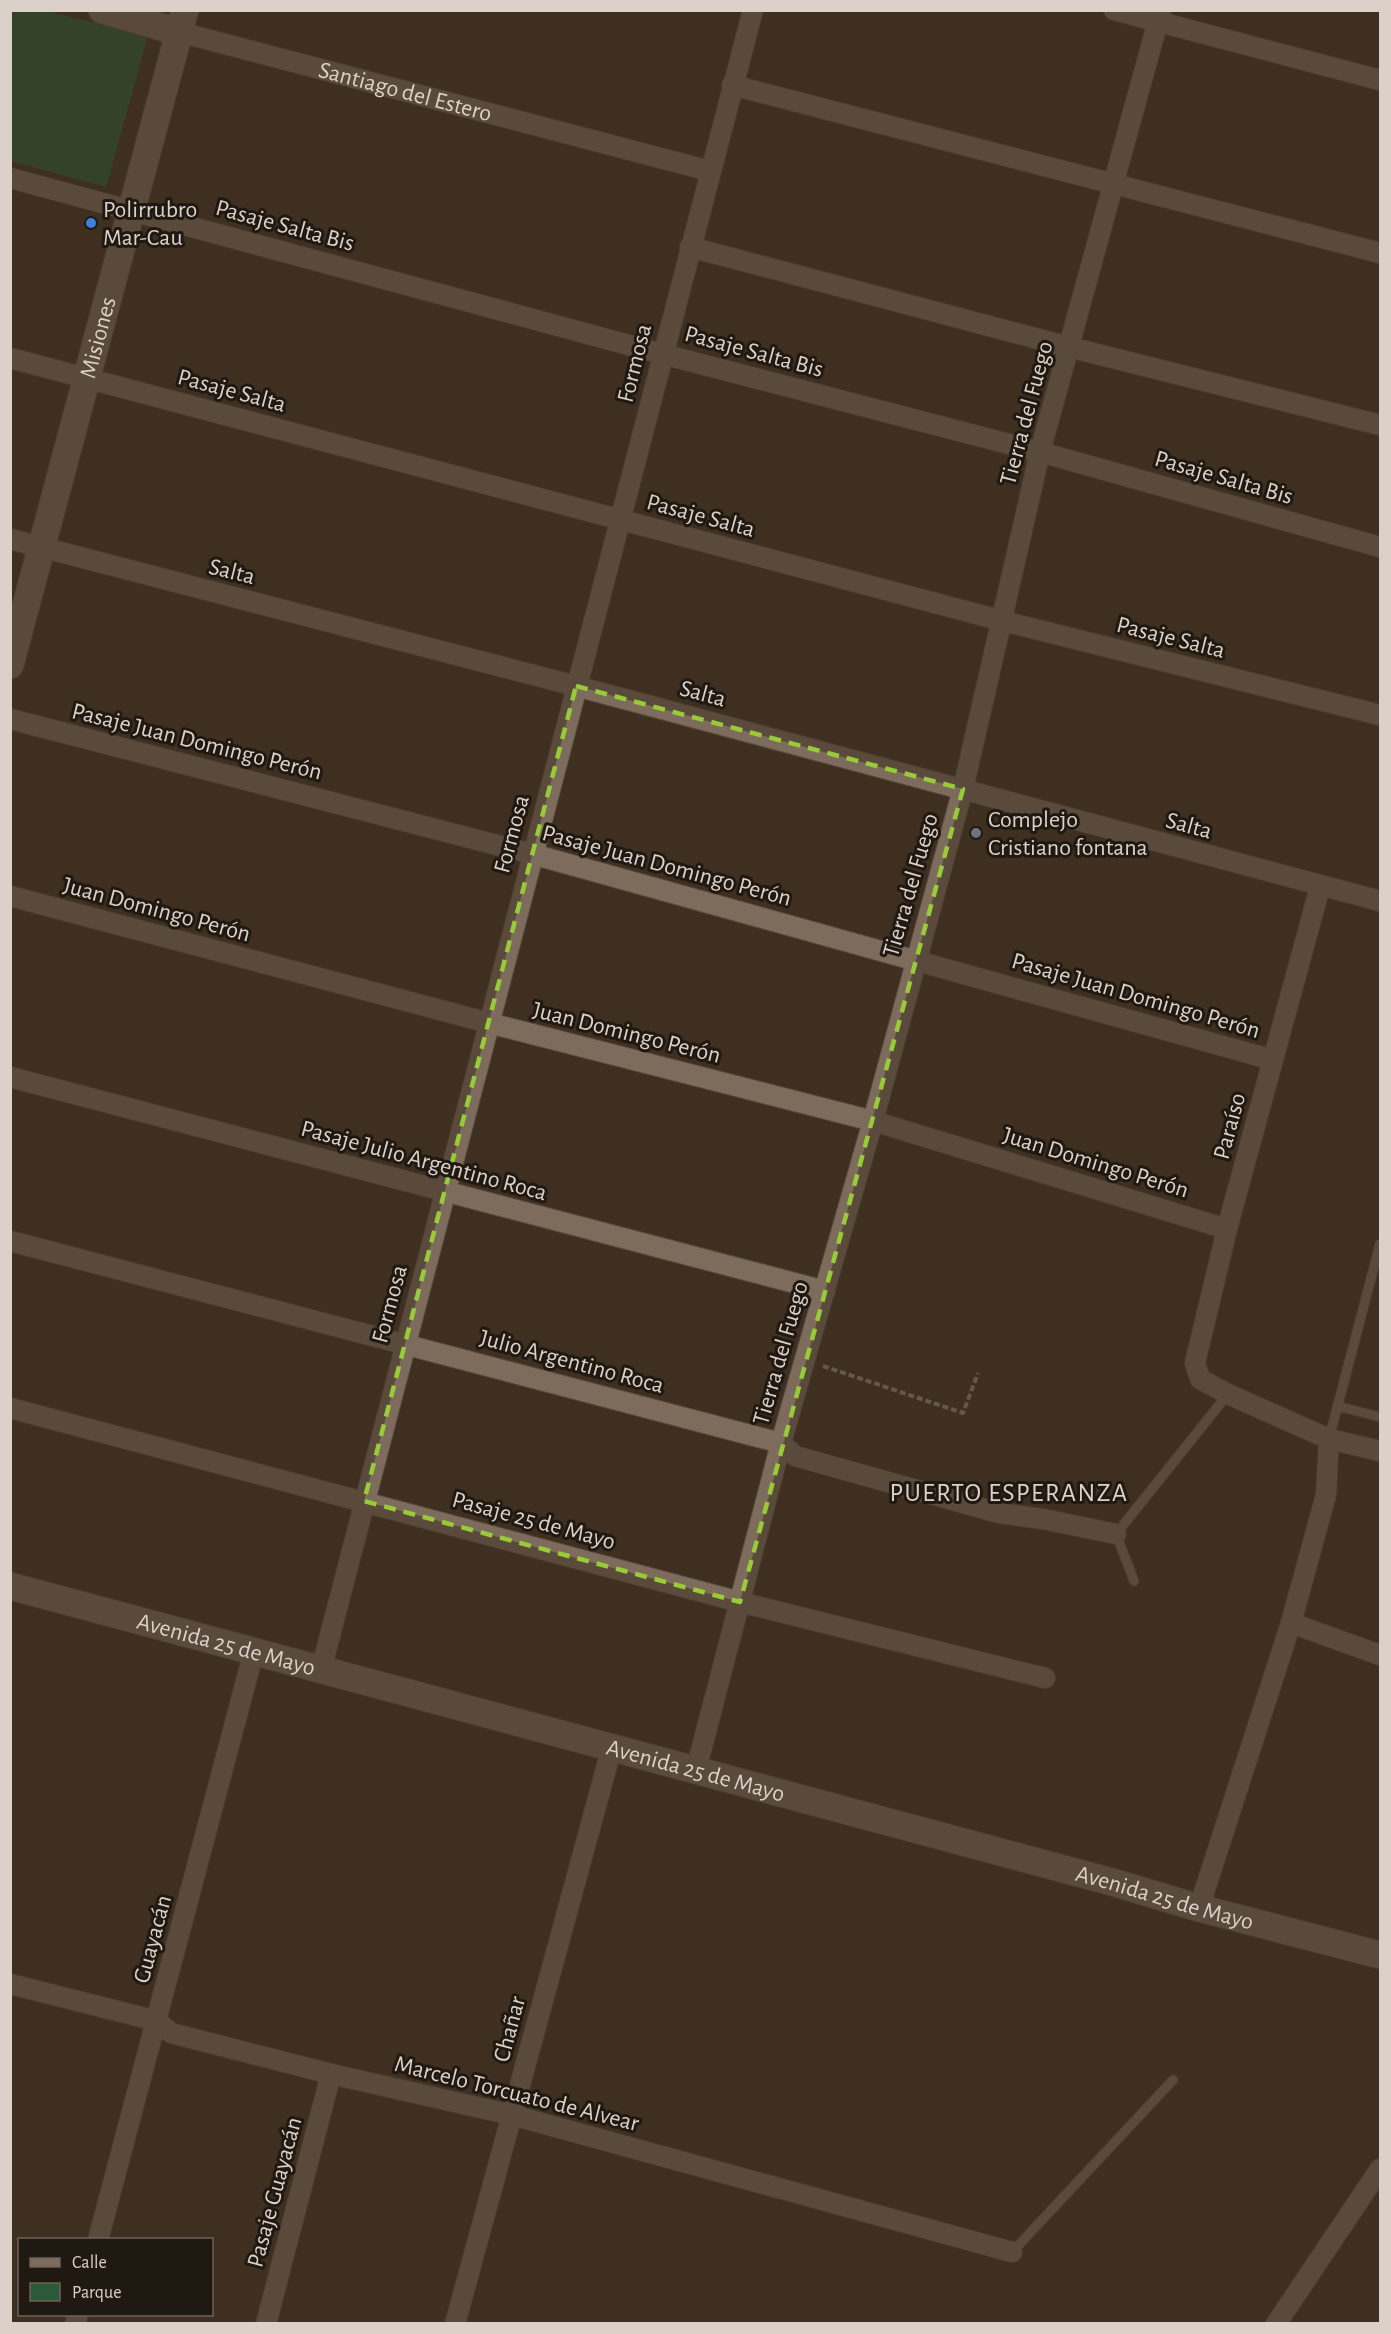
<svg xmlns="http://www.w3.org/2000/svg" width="1391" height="2334" font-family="'Alegreya Sans',sans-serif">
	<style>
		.green { fill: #2a5a37 }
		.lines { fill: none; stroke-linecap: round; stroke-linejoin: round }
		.lane-casing { stroke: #584b3e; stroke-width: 11 }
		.street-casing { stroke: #584b3e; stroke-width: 22 }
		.secondary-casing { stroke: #584b3e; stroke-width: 29 }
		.path { stroke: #94877c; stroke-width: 4; stroke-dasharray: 6 3; stroke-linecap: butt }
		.lane { stroke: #7d6c5c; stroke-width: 9 }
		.street { stroke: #7d6c5c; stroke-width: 20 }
		.secondary { stroke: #7d6c5c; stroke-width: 27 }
		.marked { fill: none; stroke: #98cb37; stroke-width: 4.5; stroke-dasharray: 12 8; stroke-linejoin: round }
		.shop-dot { fill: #3f7fe0; stroke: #201912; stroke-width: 2 }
		.worship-dot { fill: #6b7280; stroke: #201912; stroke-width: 2 }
		.labels { text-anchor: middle; stroke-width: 6; stroke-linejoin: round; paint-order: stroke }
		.street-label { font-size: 24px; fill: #dbd1c8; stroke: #201912 }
		.poi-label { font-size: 24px; fill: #dbd1c8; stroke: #201912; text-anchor: start }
		.neighbourhood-label { font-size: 26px; letter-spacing: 1.5px; fill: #dbd1c8; stroke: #201912 }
	</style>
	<rect width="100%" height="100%" fill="#3e2f21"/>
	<path class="green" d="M10,11h36l102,25 -42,151 -95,-26z"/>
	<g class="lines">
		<defs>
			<path id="lane" d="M1337,1406l43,11
				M1329,1439l51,-195
				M1134,1581l-18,-47 112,-140
				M1012,2252l161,-172"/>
			<g id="street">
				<path d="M1114,10l266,70"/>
				<path id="s1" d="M179,32l531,139"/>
				<path d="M732,85l648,168"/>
				<path d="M10,178l652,176 378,98 340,95"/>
				<path d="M690,247l379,100 311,78"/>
				<path d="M10,358l993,263 377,94"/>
				<path d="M10,539l566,147 804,215"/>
				<path d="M10,719l522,135 741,206"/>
				<path d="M1320,887l-93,342 -32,134 5,16 28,15 101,45 51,12"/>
				<path d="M10,896l479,127 384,98 354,108"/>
				<path d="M10,1077l815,214"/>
				<path d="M10,1241l771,202 14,13 204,57 44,6 73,15"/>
				<path d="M10,1408l730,194 305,76"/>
				<path d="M1291,1623l89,32"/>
				<path d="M321,1670l432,-1660"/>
				<path d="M696,1770l85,-327 92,-322 90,-332 77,-337 121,-442"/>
				<path d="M1199,1908l92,-285 35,-128 3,-56"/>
				<path d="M10,1984l147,37 14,12 160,41 181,41 500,137"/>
				<path d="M98,2240l156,-589"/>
				<path d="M75,2324l3,-10"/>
				<path d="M266,2324l65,-250"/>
				<path d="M455,2324l157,-577"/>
				<path d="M1276,2324l104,-155"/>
			</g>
			<g id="secondary">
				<path d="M102,10l77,22"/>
				<path id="s2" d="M10,665l175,-655"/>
				<path id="s3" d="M10,1586l1102,296 87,26 181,47"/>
			</g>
		</defs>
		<use href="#lane" class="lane-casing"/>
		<use href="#street" class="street-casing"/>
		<use href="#secondary" class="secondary-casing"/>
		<path class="path" d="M823,1366l140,47 15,-40"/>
		<use href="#lane" class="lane"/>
		<use href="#street" class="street"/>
		<use href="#secondary" class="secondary"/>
	</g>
	<path d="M0 0H1391V2334H0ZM576,686l387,103 -223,813 -376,-101z" fill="#3e2f21" fill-opacity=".55" fill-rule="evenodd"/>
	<path class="marked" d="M576,686l387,103 -223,813 -376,-101z"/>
	<circle class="shop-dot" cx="91" cy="223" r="6"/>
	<circle class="worship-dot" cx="976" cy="833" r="6"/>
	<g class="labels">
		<g class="street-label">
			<text dy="8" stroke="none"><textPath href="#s1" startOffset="234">Santiago del Estero</textPath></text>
			<text transform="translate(285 225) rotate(15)" y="8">Pasaje Salta Bis</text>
			<text dy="8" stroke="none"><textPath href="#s2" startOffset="339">Misiones</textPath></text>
			<text transform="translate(754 351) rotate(15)" y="8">Pasaje Salta Bis</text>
			<text transform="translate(634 363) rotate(-76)" y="8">Formosa</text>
			<text transform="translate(232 390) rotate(15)" y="8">Pasaje Salta</text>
			<text transform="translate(1026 413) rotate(-75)" y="8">Tierra del Fuego</text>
			<text transform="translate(1224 477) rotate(16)" y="8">Pasaje Salta Bis</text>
			<text transform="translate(701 515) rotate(15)" y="8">Pasaje Salta</text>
			<text transform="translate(232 571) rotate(14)" y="8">Salta</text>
			<text transform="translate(1171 637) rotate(14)" y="8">Pasaje Salta</text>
			<text transform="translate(703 693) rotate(15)" y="8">Salta</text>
			<text transform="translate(197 741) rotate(14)" y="8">Pasaje Juan Domingo Perón</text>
			<text transform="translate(1189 825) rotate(15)" y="8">Salta</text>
			<text transform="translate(511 834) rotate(-75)" y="8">Formosa</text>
			<text transform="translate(667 865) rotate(15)" y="8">Pasaje Juan Domingo Perón</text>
			<text transform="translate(910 885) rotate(-74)" y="8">Tierra del Fuego</text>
			<text transform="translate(157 909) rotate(15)" y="8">Juan Domingo Perón</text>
			<text transform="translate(1136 995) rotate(16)" y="8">Pasaje Juan Domingo Perón</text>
			<text transform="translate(627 1032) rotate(14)" y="8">Juan Domingo Perón</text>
			<text transform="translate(1229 1126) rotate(-75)" y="8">Paraíso</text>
			<text transform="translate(424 1160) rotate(15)" y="8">Pasaje Julio Argentino Roca</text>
			<text transform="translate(1096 1162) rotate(17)" y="8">Juan Domingo Perón</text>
			<text transform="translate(389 1304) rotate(-75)" y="8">Formosa</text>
			<text transform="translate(780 1353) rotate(-74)" y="8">Tierra del Fuego</text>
			<text transform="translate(572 1361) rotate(15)" y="8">Julio Argentino Roca</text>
			<text transform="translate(534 1520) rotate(15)" y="8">Pasaje 25 de Mayo</text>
			<text dy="8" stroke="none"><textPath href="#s3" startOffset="224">Avenida 25 de Mayo</textPath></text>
			<text dy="8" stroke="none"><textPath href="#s3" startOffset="710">Avenida 25 de Mayo</textPath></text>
			<text dy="8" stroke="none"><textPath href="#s3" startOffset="1196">Avenida 25 de Mayo</textPath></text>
			<text transform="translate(152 1939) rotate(-75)" y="8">Guayacán</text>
			<text transform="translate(509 2029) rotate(-75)" y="8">Chañar</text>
			<text transform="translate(517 2093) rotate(14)" y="8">Marcelo Torcuato de Alvear</text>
			<text transform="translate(274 2192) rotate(-75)" y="8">Pasaje Guayacán</text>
		</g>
		<g class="poi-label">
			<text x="103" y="217">Polirrubro<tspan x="103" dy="28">Mar-Cau</tspan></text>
			<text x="988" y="827">Complejo<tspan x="988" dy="28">Cristiano fontana</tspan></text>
		</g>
		<g class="neighbourhood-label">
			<text x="1009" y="1501">PUERTO ESPERANZA</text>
		</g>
	</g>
	<rect width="1391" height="2334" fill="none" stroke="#dbd1c8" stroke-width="24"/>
	<rect x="18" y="2238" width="195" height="78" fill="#201912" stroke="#6b635b" stroke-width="1.5"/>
	<rect x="30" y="2258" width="30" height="9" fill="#7d6c5c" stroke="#6b635b" stroke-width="1.5"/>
	<text x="72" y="2268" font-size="18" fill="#dbd1c8">Calle</text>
	<rect x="30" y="2283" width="30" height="18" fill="#2a5a37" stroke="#6b635b" stroke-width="1.5"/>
	<text x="72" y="2298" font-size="18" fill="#dbd1c8">Parque</text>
</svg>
